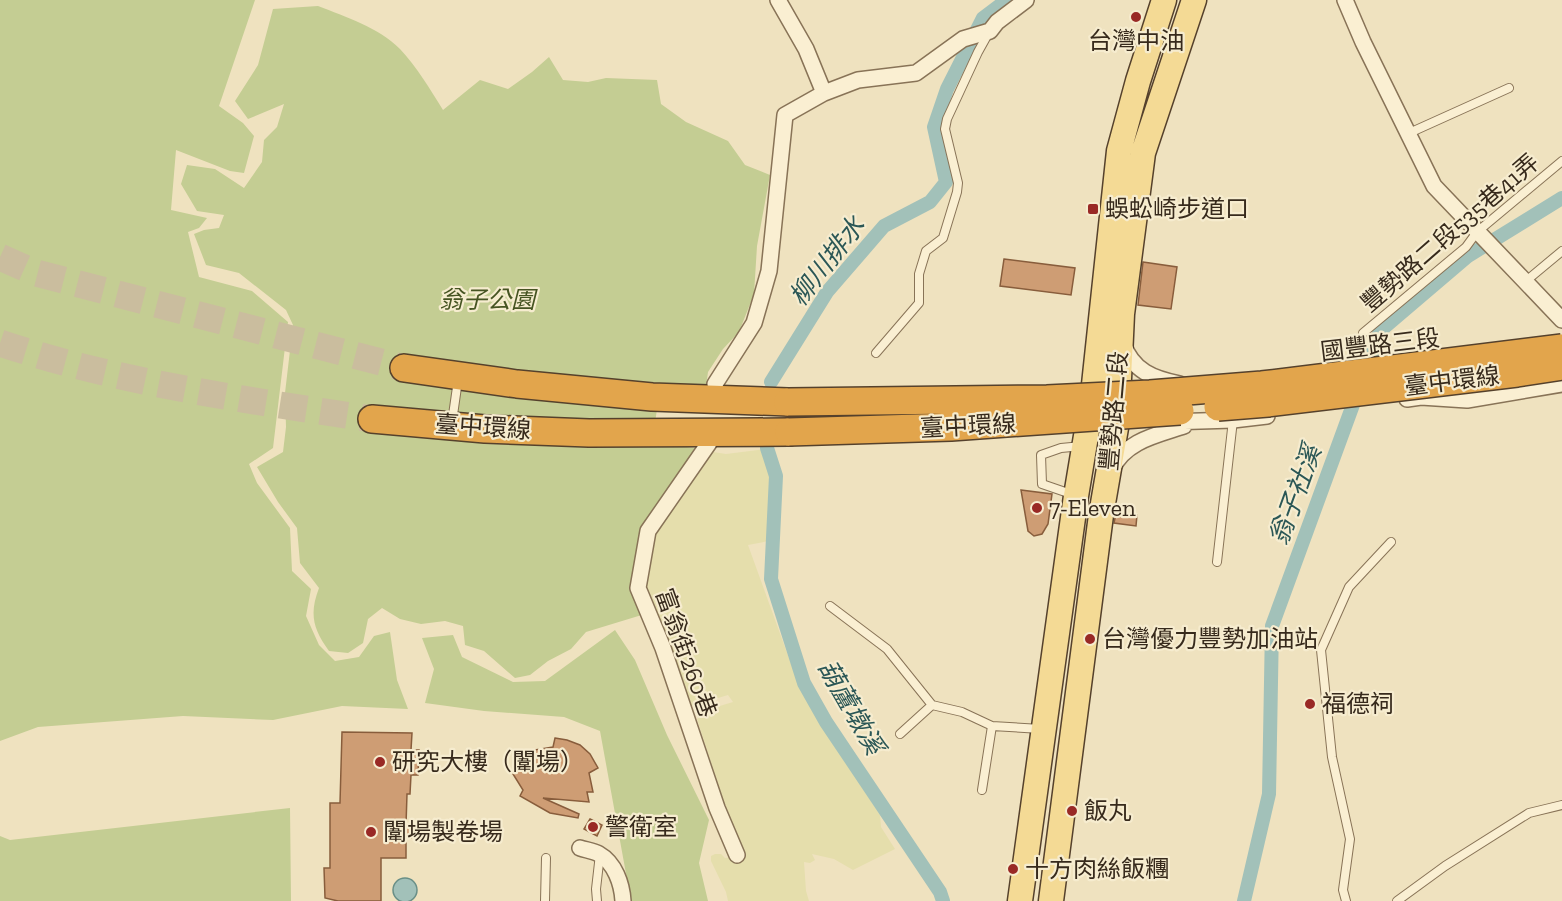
<svg xmlns="http://www.w3.org/2000/svg" width="1562" height="901" font-family="'Zilla Slab','Noto Sans TC',serif">
	<style>
		.farmland { fill: #e5deac }
		.green { fill: #c4cd93 }
		.water { fill: #a2c1b9; stroke: #698f87; stroke-width: 1.5 }
		.lines { fill: none; stroke-linecap: round; stroke-linejoin: round }
		.canal { stroke: #a2c1b9; stroke-width: 14 }
		.building { fill: #ce9d74; stroke: #885d3c; stroke-width: 1.5 }
		.motorway-tunnel { stroke: #cabd9e; stroke-width: 27; stroke-dasharray: 27 14; stroke-linecap: butt }
		.service-casing { stroke: #887357; stroke-width: 10 }
		.minor-casing { stroke: #887357; stroke-width: 18 }
		.primary-casing { stroke: #55412c; stroke-width: 27 }
		.motorway-casing { stroke: #55412c; stroke-width: 30 }
		.service { stroke: #faefd2; stroke-width: 8 }
		.minor { stroke: #faefd2; stroke-width: 15 }
		.primary { stroke: #f4da95; stroke-width: 24 }
		.motorway { stroke: #e2a54c; stroke-width: 27 }
		.motorway-bridge-casing { stroke: #55412c; stroke-width: 30; stroke-linecap: butt }
		.motorway-bridge { stroke: #e2a54c; stroke-width: 27 }
		.poi-dot { fill: #992925; stroke: #f6eccf; stroke-width: 2 }
		.labels { text-anchor: middle; stroke-width: 4.5; stroke-linejoin: round; paint-order: stroke }
		.poi-label { font-size: 24px; fill: #372a1c; stroke: #f6eccf; text-anchor: start }
		.street-label { font-size: 24px; fill: #372a1c; stroke: #f6eccf }
		.park-label { font-size: 24px; font-style: italic; fill: #465422; stroke: #f6eccf }
		.water-label { font-size: 26px; font-style: italic; fill: #2b5756; stroke: #f6eccf }
	</style>
	<rect width="100%" height="100%" fill="#efe2bf"/>
	<path class="farmland" d="M765,449l7,29 -3,63 -21,4 51,141 22,39 59,90 1,12 14,22 -42,21 -19,-11 -22,-5 3,6 -5,3 -6,-1 2,29 3,10h-81l-2,-9 -15,-31v-5l4,-2h6l4,4 16,-2 -44,-137 16,-11 20,-6 -5,-7 -37,11 -36,-98 -11,-17 9,-63 31,-46 20,-18 9,-12 13,2z"/>
	<path class="green" d="M0,0h255l-36,106 24,17 11,13 -10,37 -14,-2 -54,-21 -5,60 36,8 -8,10 -11,4 11,45 53,14 36,31 -15,126 -24,16 8,19 33,45 2,43 19,18 -5,27 13,29 16,16 24,-4 15,-21 16,-4 7,48 11,29 -66,-3 -69,14 -90,-4 -145,11 -38,14z
		M318,6c28,11 60,21 82,43 17,18 30,40 43,61l37,-30 28,9 24,-17 17,-15 14,23 25,2 18,-4 51,2 4,24 25,18 42,19 17,24 25,10 -13,71 -3,48 -15,38 -16,17 -15,23 -3,22 -45,-5 -8,54 51,6 -7,12 -20,16 -30,45 -1,92 -59,18 -15,17 -23,12 -18,14 -15,3 -31,-27 -19,-6 -2,-19 -18,-5 -24,3 -21,-5 -18,-11 -14,11 -5,24 -15,10 -19,-2c-16,-22 -20,-37 -10,-63l-19,-25 -3,-35 -19,-26 -21,-35 26,-15 3,-25 -1,-34 8,-68 -7,-15 -47,-37 -33,-8 -12,-31 10,-4 15,-2 5,-13 -27,-4 -16,-27 6,-19 28,4 29,19 18,-26 2,-22 13,-13 7,-23 -36,15 -13,-18 23,-36 15,-56z
		M615,630l20,30 32,75 42,85 -10,43 9,38h-77l-31,-170 -36,-14 -80,-6 -59,-8 9,-34 -12,-31 31,-3 9,22 51,25 32,-1z
		M290,808l1,93h-291v-65l10,4z"/>
	<path class="water" d="M393 890a12 12 0 1 1 24 0a12 12 0 1 1-24 0Z"/>
	<g class="lines">
		<path class="canal" d="M771,382l56,-90 57,-66 46,-24 16,-20 -12,-55 13,-38 36,-71 24,-18
			M767,448l9,28 -5,103 33,104 22,39 114,170 3,9
			M1244,901l25,-107 3,-168 108,-295 88,-75 94,-58"/>
	</g>
	<path class="building" d="M1004,259l71,9 -4,27 -71,-9z
		M1143,262l34,5 -6,42 -33,-4z
		M1021,490l31,4 -4,30 -6,10 -8,2 -6,-5z
		M1116,513l21,2 -1,11 -22,-3z
		M342,732l70,1 -1,17h8l-1,25h-7l-1,19h-3l-1,31h5v13h-5v20h-25v43h-43l-13,-3 -1,-30h6v-65h10z
		M555,738l12,2 13,5 10,9 8,14 -9,5 4,19h-6l2,10 -46,-4 36,16 -1,4 -28,-5 -30,-17 3,-6 -10,-16 7,-4 -2,-4 9,-3 -1,-5 9,-2 -1,-6 19,-3z
		M590,819l12,6 -5,11 -13,-7z"/>
	<g class="lines">
		<path class="motorway-tunnel" d="M0,257l36,16 368,95
			M0,343c120,40 247,57 372,76"/>
		<defs>
			<path id="service" d="M1407,134l102,-46
				M1526,281l36,-30
				M1363,333l103,-86 11,-15 85,-71
				M876,353l43,-50v-29l7,-23 17,-13 14,-46 1,-9 -13,-54 2,-10 31,-67 10,-18
				M452,422l6,-42
				M1074,495l-32,-11 -1,-29 20,-7 21,-2
				M1217,562l16,-142
				M830,606l57,43 45,56 30,7 30,14 49,3
				M900,734l32,-29
				M982,790l10,-64
				M545,901l1,-43
				M597,901l-1,-12 4,-35
				M1346,901l-3,-11 7,-51 -18,-82 -11,-107 28,-63 42,-45
				M1397,901l48,-35 84,-53 33,-8"/>
			<path id="minor" d="M778,0l28,49 18,44
				M1345,0l18,42 71,144 128,134
				M1123,343c9,28 31,36 57,41
				M715,384l39,-61 15,-52 16,-156 39,-22 34,-13 58,-7 47,-34 27,-8 7,-9 29,-22
				M1407,399l14,-2 46,3 95,-16
				M1168,422l65,-2 34,-4
				M709,443l-61,88 -10,57 25,60 54,160 20,47
				M1112,469c13,-28 45,-34 72,-43
				M580,848c6,2 14,3 19,6 16,9 23,30 24,47"/>
			<path id="primary" d="M1020,901l56,-405 17,-102 26,-243 19,-70 26,-81
				M1051,901l50,-386 16,-93 5,-108 21,-161 51,-153"/>
			<path id="motorway" d="M404,368l113,16 135,13 136,5
				M372,419l113,10 104,4 200,-1"/>
		</defs>
		<use href="#service" class="service-casing"/>
		<use href="#minor" class="minor-casing"/>
		<use href="#primary" class="primary-casing"/>
		<use href="#motorway" class="motorway-casing"/>
		<use href="#service" class="service"/>
		<use href="#minor" class="minor"/>
		<use href="#primary" class="primary"/>
		<use href="#motorway" class="motorway"/>
		<defs>
			<path id="motorway-bridge" d="M788,402l259,-3 103,-5 112,-9 300,-37
				M1218,407l50,-4 249,-30 45,-7
				M789,432l162,-5 229,-16"/>
		</defs>
		<use href="#motorway-bridge" class="motorway-bridge-casing"/>
		<use href="#motorway-bridge" class="motorway-bridge"/>
	</g>
	<g class="poi-dot">
		<circle cx="1136" cy="17" r="6"/>
		<rect x="1087" y="203" width="12" height="12" rx="3"/>
		<circle cx="1037" cy="508" r="6"/>
		<circle cx="1090" cy="639" r="6"/>
		<circle cx="1310" cy="704" r="6"/>
		<circle cx="380" cy="762" r="6"/>
		<circle cx="1072" cy="811" r="6"/>
		<circle cx="593" cy="827" r="6"/>
		<circle cx="371" cy="832" r="6"/>
		<circle cx="1013" cy="869" r="6"/>
	</g>
	<g class="labels">
		<g class="poi-label">
			<text x="1136" y="49" text-anchor="middle">台灣中油</text>
			<text x="1105" y="217">蜈蚣崎步道口</text>
			<text x="1049" y="516">7-Eleven</text>
			<text x="1102" y="647">台灣優力豐勢加油站</text>
			<text x="1322" y="712">福德祠</text>
			<text x="392" y="770">研究大樓（闈場）</text>
			<text x="1084" y="819">飯丸</text>
			<text x="605" y="835">警衛室</text>
			<text x="383" y="840">闈場製卷場</text>
			<text x="1025" y="877">十方肉絲飯糰</text>
		</g>
		<g class="street-label">
			<text transform="translate(1450 233) rotate(-41)" y="8">豐勢路二段535巷41弄</text>
			<text transform="translate(1380 345) rotate(-7)" y="8">國豐路三段</text>
			<text transform="translate(1452 381) rotate(-7)" y="8">臺中環線</text>
			<text transform="translate(1114 411) rotate(-85)" y="8">豐勢路二段</text>
			<text transform="translate(968 426) rotate(-3)" y="8">臺中環線</text>
			<text transform="translate(483 427) rotate(4)" y="8">臺中環線</text>
			<text transform="translate(686 653) rotate(70)" y="8">富翁街260巷</text>
		</g>
		<g class="park-label">
			<text x="487" y="308">翁子公園</text>
		</g>
		<g class="water-label">
			<text transform="translate(827 261) rotate(-52)" y="9">柳川排水</text>
			<text transform="translate(1295 495) rotate(-70)" y="9">翁子社溪</text>
			<text transform="translate(851 707) rotate(60)" y="9">葫蘆墩溪</text>
		</g>
	</g>
</svg>
